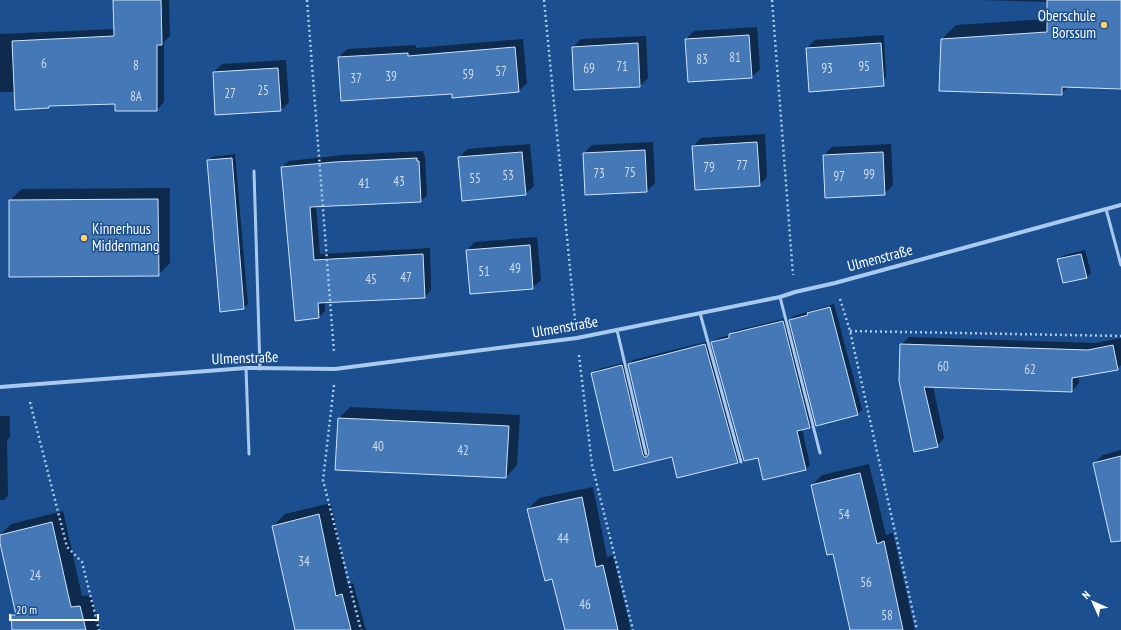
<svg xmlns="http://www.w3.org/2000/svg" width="1121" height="630" font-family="'PT Sans Narrow',sans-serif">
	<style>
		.shadow { fill: #0007; fill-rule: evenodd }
		.building { fill: #4478b7; stroke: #cfe3fa }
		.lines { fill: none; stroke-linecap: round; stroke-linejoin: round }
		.path { stroke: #a9c9ee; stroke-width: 2.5; stroke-dasharray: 2 3; stroke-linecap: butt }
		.service { stroke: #a9c9ee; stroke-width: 3 }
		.minor { stroke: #a9c9ee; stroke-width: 4 }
		.poi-dot { fill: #ffd166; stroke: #1b4f8f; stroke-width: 1.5 }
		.labels { text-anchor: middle; stroke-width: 3; stroke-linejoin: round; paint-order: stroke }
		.number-label { font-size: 13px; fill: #d0dded }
		.poi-label { font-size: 15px; fill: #fff; stroke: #1b4f8f; text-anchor: end }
		.street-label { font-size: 15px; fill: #fff; stroke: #1b4f8f }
	</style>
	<rect width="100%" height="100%" fill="#1b4f8f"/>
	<path class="shadow" d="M114,0h55l1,36 -6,6v60l-7,8 -41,-7 -65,2 -2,2 -34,-15h-15v-58l115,-5z
		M980,0h141v88l-52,-2 -8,8 -119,-55 14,-14 92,-6v-17z
		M757,27l3,42 -8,8 -66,-38 8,-8z
		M884,35l2,42 -8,9 -71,-38 8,-8z
		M646,36l2,42 -8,8 -67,-39 8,-8z
		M523,39l4,44 -8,8 -66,2 -114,-36 8,-8 69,-4v3z
		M286,60l3,42 -8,8 -67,-38 8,-8z
		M765,134l2,43 -8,8 -66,-39 8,-8z
		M653,142l2,41 -8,8 -63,-38 8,-8z
		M530,144l4,42 -9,8 -66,-36 8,-9z
		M891,144l2,41 -9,9 -60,-39 8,-8z
		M423,151l1,4h1l2,40 -6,6 -105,5 4,48 110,-6 1,42 -6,7 -100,5v9l-6,6 -37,-150 7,-6 54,-6zM316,298h2l2,15h-2z
		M235,154l13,150 -4,4 -36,-147 4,-4z
		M170,188v75l-12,12 -148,-75 12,-11z
		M537,237l4,43 -9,8 -65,-38 8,-8z
		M1085,250l6,23 -4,4 -23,5 -6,-22 4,-4z
		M834,304l28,106 -4,4 -41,11 -27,-105 4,-4z
		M787,318l27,105 -4,4 -8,2 8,36 -4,4 -42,10 -6,-22 -46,-114 4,-4 14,-4 4,-4z
		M909,337l187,6 25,-5v27l-4,4 -38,7v7l-7,8 -139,-5 11,52 -7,8 -36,-101z
		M709,341l33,117 -4,4 -65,-6 -58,14 -23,-96 4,-4 30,-8 21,89 3,4 -21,-91 4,-4z
		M350,407l170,8 -3,50 -11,12 -167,-59z
		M0,416h10v21l-3,3 1,56 -4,4h-4z
		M1121,450v94l-3,-13 -24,-68 9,-8z
		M869,464l17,71 7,-2 22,97h-64l-18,-78 -21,-67 10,-10z
		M593,487l14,70 6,-2 18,75h-65l-13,-53 -25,-68 11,-11z
		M331,503l17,82 5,-2 13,47h-70l-23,-104 12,-12z
		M63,511l19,85 9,-1 9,35h-80l-20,-95 11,-11z"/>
	<path class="building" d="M113,0h48l1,45h-5v66h-42v-7l-66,2v2l-34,2 -3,-69 102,-5z
		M1047,0h74v89l-59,-2v8l-123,-4 2,-52 106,-7z
		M749,35l3,43 -64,4 -3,-43z
		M638,43l2,44 -66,3 -2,-43z
		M881,43l3,43 -75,6 -3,-44z
		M515,47l4,45 -67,6v-4l-111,7 -3,-44 70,-4v3z
		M278,68l3,43 -66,4 -2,-43z
		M757,142l3,44 -65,4 -3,-44z
		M645,150l2,42 -62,3 -2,-42z
		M522,152l4,43 -64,6 -4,-44z
		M883,152l2,43 -60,3 -2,-43z
		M232,158l12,151 -24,3 -13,-152z
		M417,158v3h2l2,41 -111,5 4,53 109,-6 2,44 -107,5 1,15 -24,3 -14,-154 54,-5z
		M158,199l1,77 -150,1v-77z
		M530,245l3,44 -63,5 -4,-44z
		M1081,254l6,24 -24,5 -6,-24z
		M830,307l28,108 -42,11 -27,-106 19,-5 -1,-2z
		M783,321l27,107 -13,3 9,39 -43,10 -5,-22 -14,3 -33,-119 18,-4v-4z
		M705,344l33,119 -61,15 -5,-21 -58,14 -23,-98 31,-8 21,90 2,2h2l2,-4 -21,-89z
		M900,344l188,6 25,-5 5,25 -46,8v14l-148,-5 14,60 -24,5 -15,-71z
		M338,418l171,8 -3,52 -171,-8z
		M1121,456v85l-10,1 -18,-79z
		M860,473l17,71 7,-3 19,89h-53l-17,-76 -6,1 -16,-70z
		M582,497l14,70 7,-2 15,65h-53l-13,-51 -7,2 -18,-72z
		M319,514l17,82 6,-2 9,36h-56l-23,-104z
		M52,522l19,85 9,-1 6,24h-74l-1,-15h5l-16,-72v-8z"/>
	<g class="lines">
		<path class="path" d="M307,0l27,352
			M544,0l31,320
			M772,0l21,275
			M840,299l10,32 67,299
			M850,331l271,5
			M579,355l13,110 41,165
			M334,385l-11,95 38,150
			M30,402l37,145 15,15 17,68"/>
		<path class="service" d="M254,171l6,198
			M1106,209l15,56
			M780,297l40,156
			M700,313l41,149
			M617,330l29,124
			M246,368l3,86"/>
		<path class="minor" d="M0,387l246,-19 89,1 242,-31 203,-41 15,-5 40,-9 286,-78"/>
	</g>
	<g class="poi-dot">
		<circle cx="1104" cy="25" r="4"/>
		<circle cx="84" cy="238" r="4"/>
	</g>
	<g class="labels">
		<g class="number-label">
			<text x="735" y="62">81</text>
			<text x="702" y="64">83</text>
			<text x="44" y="68">6</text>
			<text x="136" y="70">8</text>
			<text x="622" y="71">71</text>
			<text x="864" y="71">95</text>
			<text x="589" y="73">69</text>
			<text x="827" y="73">93</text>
			<text x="501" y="76">57</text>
			<text x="468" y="79">59</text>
			<text x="391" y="81">39</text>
			<text x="356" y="83">37</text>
			<text x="263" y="95">25</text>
			<text x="230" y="98">27</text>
			<text x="136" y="101">8A</text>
			<text x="742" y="170">77</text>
			<text x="709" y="172">79</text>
			<text x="630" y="177">75</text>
			<text x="599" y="178">73</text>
			<text x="869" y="179">99</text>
			<text x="508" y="180">53</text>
			<text x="839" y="181">97</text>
			<text x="475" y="183">55</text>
			<text x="399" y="186">43</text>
			<text x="364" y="188">41</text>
			<text x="515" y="273">49</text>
			<text x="484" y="276">51</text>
			<text x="406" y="282">47</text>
			<text x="371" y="284">45</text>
			<text x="943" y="371">60</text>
			<text x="1030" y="374">62</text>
			<text x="378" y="451">40</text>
			<text x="463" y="455">42</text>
			<text x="844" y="519">54</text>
			<text x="563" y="543">44</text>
			<text x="304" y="566">34</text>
			<text x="35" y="580">24</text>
			<text x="866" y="587">56</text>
			<text x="585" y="609">46</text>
			<text x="887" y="620">58</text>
		</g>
		<g class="poi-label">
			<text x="1096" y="21">Oberschule<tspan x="1096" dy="17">Borssum</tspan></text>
			<text x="92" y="234" text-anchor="start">Kinnerhuus<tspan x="92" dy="17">Middenmang</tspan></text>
		</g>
		<g class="street-label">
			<text transform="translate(880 258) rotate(-15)" y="5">Ulmenstraße</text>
			<text transform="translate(565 327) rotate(-10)" y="5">Ulmenstraße</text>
			<text transform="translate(245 358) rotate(-2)" y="5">Ulmenstraße</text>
		</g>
	</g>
	<g transform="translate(1093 602) rotate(315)" stroke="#1b4f8f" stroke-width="3" paint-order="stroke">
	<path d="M0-3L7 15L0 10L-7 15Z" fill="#ffffff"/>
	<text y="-6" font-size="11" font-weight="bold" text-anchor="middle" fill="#ffffff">N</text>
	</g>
	<path d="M10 614v6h88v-6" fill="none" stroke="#ffffff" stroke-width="2"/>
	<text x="16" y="614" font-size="12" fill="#ffffff" stroke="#1b4f8f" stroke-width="3" paint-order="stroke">20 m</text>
</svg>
